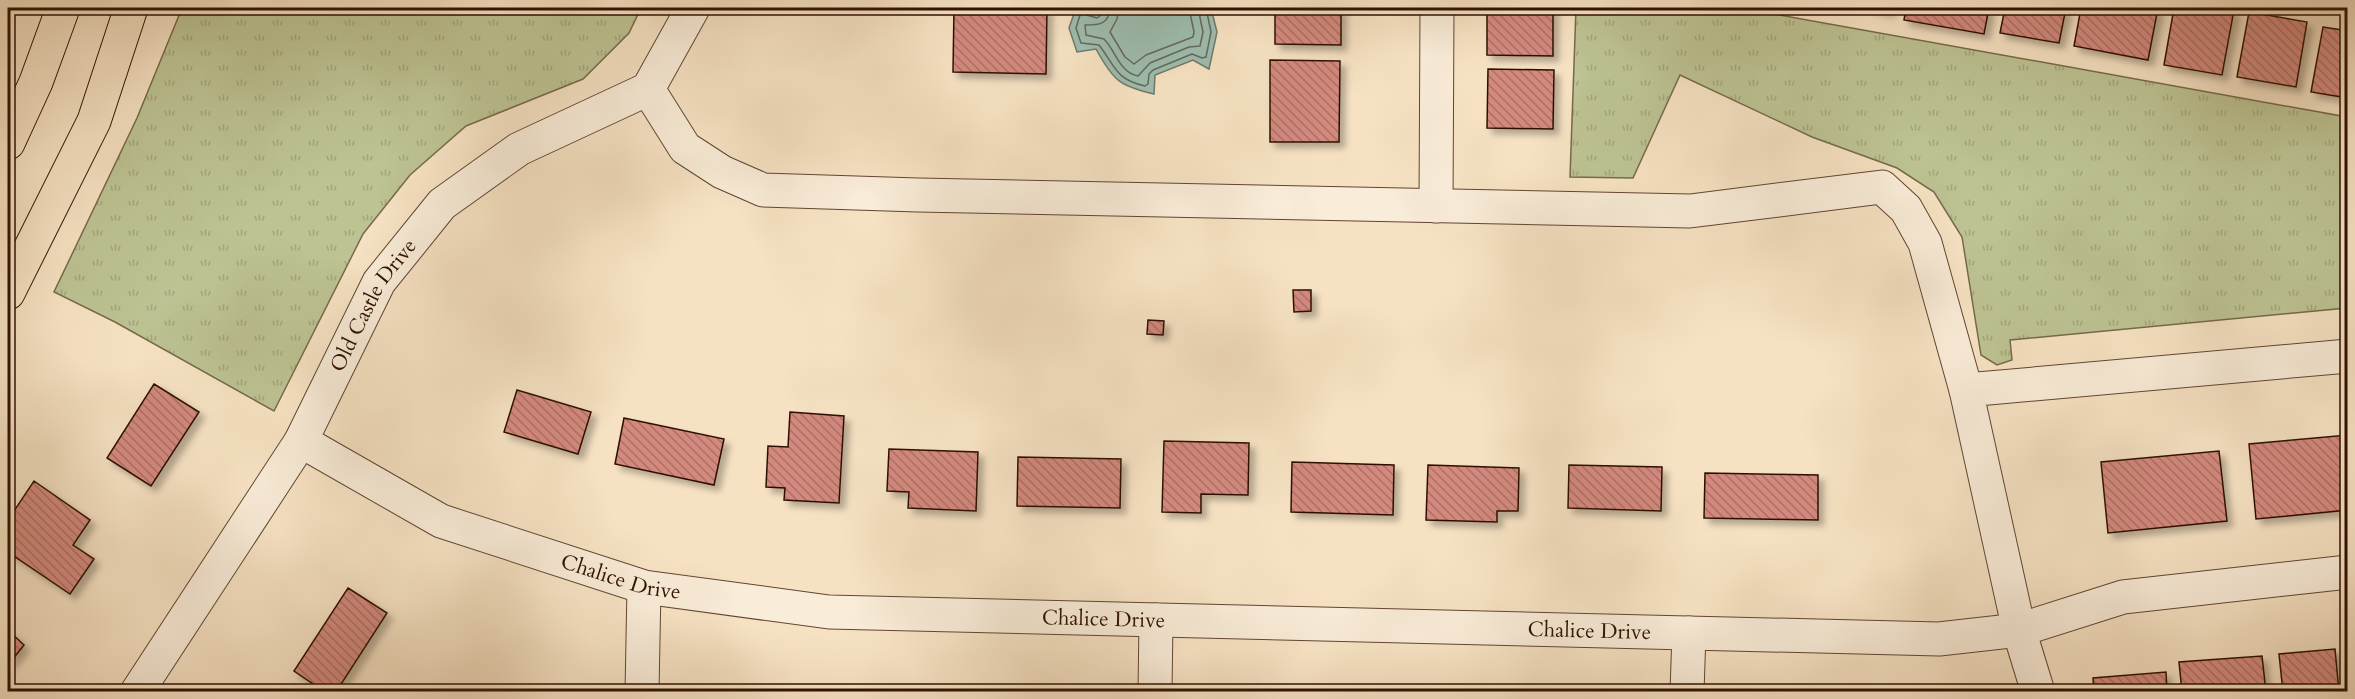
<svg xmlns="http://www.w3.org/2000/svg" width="2355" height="699" font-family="Cardo,serif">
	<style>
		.grass { fill: url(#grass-tufts); stroke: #766a4a; stroke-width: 1.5 }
		.water { fill: #9dbeb0; stroke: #71796a; stroke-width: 1.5 }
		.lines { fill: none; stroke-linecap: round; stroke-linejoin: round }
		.shore { stroke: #666858; stroke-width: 1.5 }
		.building { fill: url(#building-back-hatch); stroke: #2f1101; stroke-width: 1.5; filter: url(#shadow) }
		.street-casing { stroke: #614532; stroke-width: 35 }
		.highway-casing { stroke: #2f1101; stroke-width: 35 }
		.street { stroke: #f9ecd8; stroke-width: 33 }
		.highway { stroke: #f6e2c3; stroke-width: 33 }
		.labels { text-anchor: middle; stroke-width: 6; stroke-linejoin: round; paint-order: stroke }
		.street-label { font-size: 21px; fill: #2f1101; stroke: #f9ecd8 }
	</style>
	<defs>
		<pattern id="grass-tufts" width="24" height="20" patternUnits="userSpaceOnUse" patternTransform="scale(1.5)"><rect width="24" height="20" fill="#bdc393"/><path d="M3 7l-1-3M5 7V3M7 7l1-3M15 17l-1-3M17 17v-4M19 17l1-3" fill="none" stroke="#a3a67d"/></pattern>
		<pattern id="building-back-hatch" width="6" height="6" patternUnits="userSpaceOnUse" patternTransform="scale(1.5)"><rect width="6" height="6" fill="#d3897e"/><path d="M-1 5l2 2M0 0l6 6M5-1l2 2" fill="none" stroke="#ac6f65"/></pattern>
		<filter id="shadow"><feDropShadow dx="5.5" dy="5.5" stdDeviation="3" flood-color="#0004"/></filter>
	</defs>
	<rect width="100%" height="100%" fill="#f6e2c3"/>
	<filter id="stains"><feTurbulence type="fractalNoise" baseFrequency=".00333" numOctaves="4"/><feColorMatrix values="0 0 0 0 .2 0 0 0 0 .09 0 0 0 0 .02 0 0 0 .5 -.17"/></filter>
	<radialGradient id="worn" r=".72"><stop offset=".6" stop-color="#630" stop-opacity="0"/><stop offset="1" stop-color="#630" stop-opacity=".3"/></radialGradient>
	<path class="grass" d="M182,8h459l-12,25 -46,46 -117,47 -56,49 -47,59 -89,177 -159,-89 -61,-30 83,-174z
		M1576,8h165l606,109v191l-337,32 2,20 -15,5 -16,-10 -19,-118 -28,-45 -37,-24 -85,-31 -132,-62 -47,103 -63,-1z"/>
	<path class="water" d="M1076,8l19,5 3,-5h113l6,24 -8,37 -16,-9 -38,15 -1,19c-35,-8 -41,-14 -58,-45l-19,3 -8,-24z"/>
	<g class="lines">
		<path class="shore" d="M1103,8l-2,7 -4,3 -14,-4 -3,1 -4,13 5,15 18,2c17,22 16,34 46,41l3,-2 1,-10 4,-4 39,-16 10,4 4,-1 5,-25 -5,-24
			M1110,8c-1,17 -12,17 -25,17l1,10 18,4c12,12 15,33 34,37l12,-13 39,-16 11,-1 3,-14 -5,-24
			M1119,8l-2,11 -7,13 15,25 9,7 12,-9 47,-18 1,-5 -5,-24"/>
	</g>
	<path class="building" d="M954,8h93l-1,66 -93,-2z
		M1275,8h66v37l-66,-1z
		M1487,8h66v48l-66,-1z
		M1867,8h23l-1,4z
		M1906,8h83l-5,26 -80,-14z
		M2005,8h61l-7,35 -59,-10z
		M2081,8h77l-10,52 -74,-14z
		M2174,8h45l15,2 -12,65 -58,-10z
		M2249,12l58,10 -11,65 -59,-10z
		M2323,27l25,4v67l-37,-6z
		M1270,60l70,1 -1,81h-69z
		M1488,69l66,1 -1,59 -66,-1z
		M1293,290h18v21l-17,1z
		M1148,320l16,1 -1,14 -16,-1z
		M154,384l45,28 -48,74 -44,-28z
		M517,390l74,22 -13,42 -74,-22z
		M790,412l54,4 -5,87 -55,-3 1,-12 -19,-1 2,-41 20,1z
		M624,418l100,21 -10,46 -99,-21z
		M2348,435v75l-92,9 -7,-75z
		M1164,441l85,2 -1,52 -47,-1v19l-39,-1z
		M889,449l89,3 -2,59 -68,-3 1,-16 -22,-1z
		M2219,451l8,70 -119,12 -7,-71z
		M1018,457l103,2 -1,49 -103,-2z
		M1292,462l102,3 -1,50 -102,-3z
		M1428,465l91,3 -1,43h-21v11l-71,-2z
		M1569,465l93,2 -1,44 -93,-3z
		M1705,473l113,2v45l-114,-2z
		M34,481l56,39 -17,25 21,14 -24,35 -62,-42v-32z
		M348,588l39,25 -51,79h-11l-31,-21z
		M8,630l16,15 -16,20z
		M2335,649l4,43h-56l-4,-38z
		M2262,656l4,36h-84l-3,-30z
		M2166,672l1,20h-73l-1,-14z
		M469,687l42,1v4h-42z"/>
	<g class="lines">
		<defs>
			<g id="street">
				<path d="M648,89l37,59 37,24 41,18 155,5 772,16 192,-24 24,22 19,34 41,147"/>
				<path d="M1436,206l1,-198"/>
				<path id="s1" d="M301,441l140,80 203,66 185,25 1110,27 80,-9 104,-33 225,-25"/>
				<path id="s2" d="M137,692l164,-251 78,-159 63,-78 77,-55 129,-60 45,-81"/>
				<path d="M642,692l2,-105"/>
				<path d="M1155,692l1,-72"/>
				<path d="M1687,692l2,-59"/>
				<path d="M2038,692l-19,-62 -53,-240 382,-34"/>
			</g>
			<path id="highway" d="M8,143l28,-61 27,-74
				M8,293l86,-172 37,-113"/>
		</defs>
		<use href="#street" class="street-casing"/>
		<use href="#highway" class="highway-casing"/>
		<use href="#street" class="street"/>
		<use href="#highway" class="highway"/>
	</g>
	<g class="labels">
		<g class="street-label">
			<text dy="7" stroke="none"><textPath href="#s2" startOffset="454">Old Castle Drive</textPath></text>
			<text dy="7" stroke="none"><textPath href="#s1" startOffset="350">Chalice Drive</textPath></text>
			<text dy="7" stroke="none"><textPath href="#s1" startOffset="836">Chalice Drive</textPath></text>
			<text dy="7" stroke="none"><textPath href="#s1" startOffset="1322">Chalice Drive</textPath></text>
		</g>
	</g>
	<rect width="2355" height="699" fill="none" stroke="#f6e2c3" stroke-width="30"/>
	<rect x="9" y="9" width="2337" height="681" fill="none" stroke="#2f1101" stroke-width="3"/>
	<rect x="15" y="15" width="2325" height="669" fill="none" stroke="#2f1101" stroke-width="1.5"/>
	<rect width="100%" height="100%" filter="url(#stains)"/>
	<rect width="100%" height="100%" fill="url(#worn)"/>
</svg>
